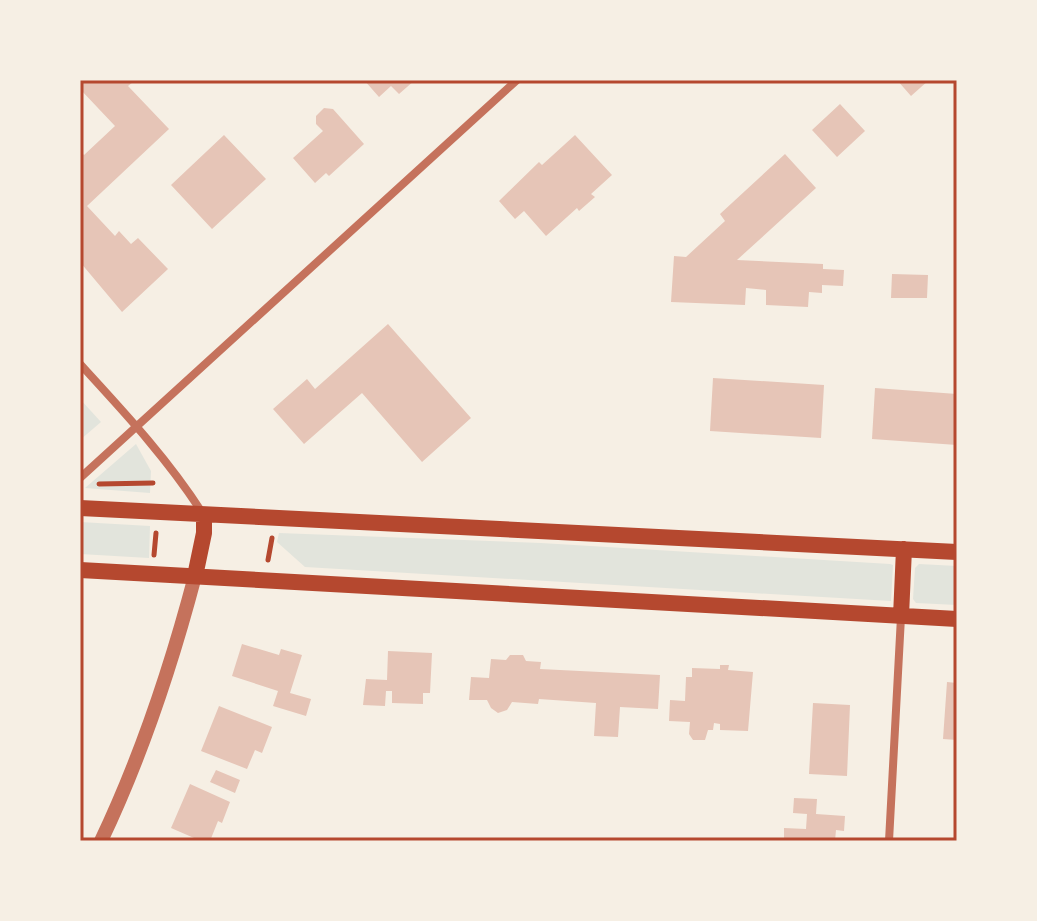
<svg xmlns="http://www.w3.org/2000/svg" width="1037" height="921" font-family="'PT Sans',sans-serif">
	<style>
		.green { fill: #e2e4dc }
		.building { fill: #e6c5b7 }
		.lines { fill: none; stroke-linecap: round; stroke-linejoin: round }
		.path { stroke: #b5482f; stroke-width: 5 }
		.minor { stroke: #c5725c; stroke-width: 8 }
		.tertiary { stroke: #c5725c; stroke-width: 14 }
		.secondary { stroke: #b5482f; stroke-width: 16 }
		.neatline { fill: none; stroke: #b5482f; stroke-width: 3 }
	</style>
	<rect width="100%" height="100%" fill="#f6efe4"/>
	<path class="green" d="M80,399l21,23 -21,18z
		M136,444l15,27 -1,22 -65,-5z
		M80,522l70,4 -1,32 -69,-4z
		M279,533l262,10 349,21 3,1 -2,36 -586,-34 -28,-25z
		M919,564l38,2v39l-41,-2 -3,-4 2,-31z"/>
	<path class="building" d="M80,80h51l2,2 -5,4 41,43 -82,77 28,30 4,-5 12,13 7,-6 30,31 -46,43 -42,-50v-111l4,4 31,-29 -35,-37z
		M364,80h51l-16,14 -8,-8 -12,11z
		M897,80h32l-18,16z
		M840,104l25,27 -28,26 -25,-27z
		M324,108l9,1 31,35 -35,32 -3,-3 -11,10 -22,-25 30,-27 -7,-7v-8z
		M224,135l42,44 -54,50 -41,-44z
		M575,135l37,40 -21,19 4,3 -16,14 -2,-3 -31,28 -22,-25 -9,8 -16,-18 40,-39 3,3z
		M785,154l31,34 -79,72 86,4v5l21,1 -1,16 -21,-1v8l-13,-1 -1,15 -42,-2v-15l-20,-2 -1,17 -74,-3 3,-46 12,1 39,-36 -5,-7z
		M892,274l36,1 -1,23h-36z
		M388,324l83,94 -49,44 -60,-69 -58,51 -31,-35 34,-30 8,10z
		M713,378l111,7 -3,53 -111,-7z
		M875,388l82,6v51l-85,-6z
		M242,644l37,11 2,-6 21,6 -12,38 21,6 -5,17 -33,-10 5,-15 -46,-15z
		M388,651l44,2 -2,40h-7v11l-31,-1v-12h-6l-1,15 -22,-1 3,-26 21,1z
		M510,655h13l3,6 15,1 -1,7 120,6 -2,34 -38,-2 -2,30 -24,-1 2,-33 -57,-4 -1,5 -26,-2 -5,8 -9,3 -7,-5 -4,-8h-18l2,-23 18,1 2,-19 15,1z
		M720,665h9l-1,5 25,2 -5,59 -28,-1v-6l-6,-1 -1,7h-5l-3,10h-12l-4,-6 1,-12 -21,-1 1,-21 15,1 1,-24h6v-9l28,1z
		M947,682l10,1v57l-14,-1z
		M813,703l37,2 -3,71 -38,-2z
		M219,706l53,21 -10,26 -7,-3 -8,19 -46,-18z
		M216,770l24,10 -5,13 -25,-11z
		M190,784l40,18 -8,21 -4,-2 -8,20h-9l-30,-13z
		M794,798l23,1 -1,15 29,2 -1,15 -8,-1 -1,11h-51v-13l22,1 1,-15 -14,-1z"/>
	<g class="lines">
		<path class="path" d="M99,484l54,-1
			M154,555l2,-22
			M268,560l4,-22"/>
		<path class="minor" d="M80,364c44,48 88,95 123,150
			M80,478l437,-398
			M889,841l12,-224"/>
		<path class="tertiary" d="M101,841c41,-86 70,-174 94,-265"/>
		<path class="secondary" d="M80,508l877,44
			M80,570l877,49
			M195,576l9,-43v-18
			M901,616l3,-67"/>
	</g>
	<rect width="1037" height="921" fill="none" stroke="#f6efe4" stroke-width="164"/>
	<rect x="82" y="82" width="873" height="757" class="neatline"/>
</svg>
